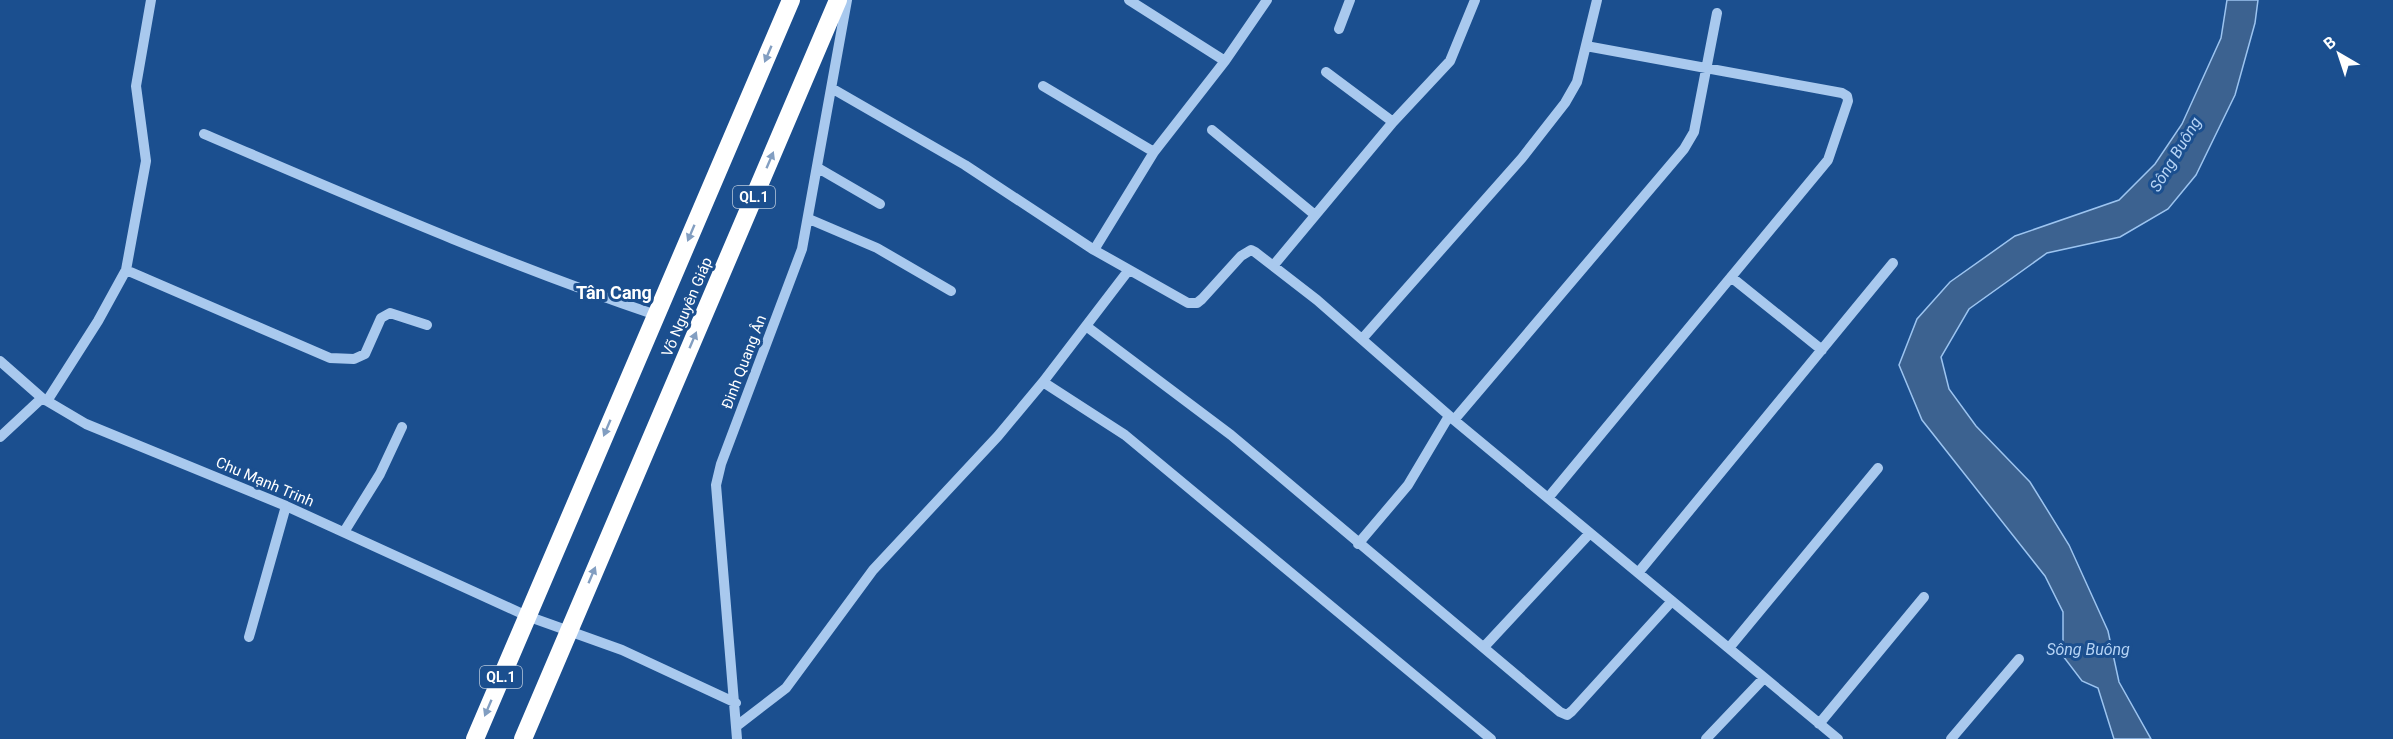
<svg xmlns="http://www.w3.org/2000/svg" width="2393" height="739" font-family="Roboto,sans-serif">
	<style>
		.water { fill: #3c6290; stroke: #9cc4f0; stroke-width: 1.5 }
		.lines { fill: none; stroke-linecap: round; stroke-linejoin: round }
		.minor { stroke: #a9c9ee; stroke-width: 10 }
		.highway { stroke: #fff; stroke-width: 18 }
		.oneway { fill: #829ec1 }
		.labels { text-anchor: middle; stroke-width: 6; stroke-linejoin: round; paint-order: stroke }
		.shield { fill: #1b4f8f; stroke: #bbcadd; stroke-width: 1.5 }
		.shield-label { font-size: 14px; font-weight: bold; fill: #fff }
		.street-label { font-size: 15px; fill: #fff; stroke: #1b4f8f }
		.water-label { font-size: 16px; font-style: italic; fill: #b5d3f5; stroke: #1b4f8f }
		.quarter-label { font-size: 18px; font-weight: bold; fill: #fff; stroke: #1b4f8f }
	</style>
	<rect width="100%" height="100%" fill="#1b4f8f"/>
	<path class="water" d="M2227,0h31l-3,23 -20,72 -39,80 -28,34 -48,28 -73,16 -78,56 -28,48 8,32 27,37 54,56 39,63 39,86 11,51 32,57h-37l-16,-51 -16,-7 -19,-25v-44l-18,-36 -123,-156 -23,-55 18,-46 33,-37 65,-46 104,-36 36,-36 27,-40 39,-86z"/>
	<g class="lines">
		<path class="minor" d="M1129,0l96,61
			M1339,29l11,-29
			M1326,72l67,50
			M1043,86l111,66
			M833,89l132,76 129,85 94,53h9l5,-4 39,-43 10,-6 4,2 62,48 137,120 384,319
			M1212,130l103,85
			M204,134c150,64 298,129 452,181
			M818,168l62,36
			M809,219l68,29 74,43
			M1094,250l60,-98 71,-91 42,-61
			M1273,266l120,-144 57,-61 25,-61
			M126,270l204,88 24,1 11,-5 16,-36 9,-5 37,12
			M1731,277l91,73
			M1086,326l145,109 329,277 7,3 5,-4 100,-110
			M1362,339l160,-181 43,-55 12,-21 20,-82
			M0,361l42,37 44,26 200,82 241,110 95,34 114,53
			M1043,382l82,53 366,304
			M47,401l51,-80 28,-51 20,-109 -10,-75 15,-86
			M1454,420l230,-271 10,-17 23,-119
			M0,437l42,-39
			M1548,498l280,-338 20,-59 -1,-5 -5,-3 -256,-47
			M344,532l36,-58 22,-47
			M1358,544l50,-59 41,-69
			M1638,573l255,-310
			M249,637l37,-131
			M1484,647l106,-114
			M1729,648l149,-180
			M1819,724l105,-127
			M738,725l48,-37 87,-118 125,-134 45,-54 85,-111
			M737,739l-21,-254 5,-21 81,-215 45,-249
			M1706,739l58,-61
			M1951,739l68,-80"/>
		<path class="highway" d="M475,739l316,-739
			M523,739l315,-739"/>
	</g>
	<defs><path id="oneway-solid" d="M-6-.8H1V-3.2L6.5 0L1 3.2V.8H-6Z" transform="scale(1.5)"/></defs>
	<g class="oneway">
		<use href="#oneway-solid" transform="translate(768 54) rotate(113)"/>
		<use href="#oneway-solid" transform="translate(770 160) rotate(-67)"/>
		<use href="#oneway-solid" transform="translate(691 233) rotate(113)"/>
		<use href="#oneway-solid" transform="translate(693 340) rotate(-67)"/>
		<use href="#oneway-solid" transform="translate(607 428) rotate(113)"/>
		<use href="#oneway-solid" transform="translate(592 575) rotate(-67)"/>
		<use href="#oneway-solid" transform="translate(488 708) rotate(113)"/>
	</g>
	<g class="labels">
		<g class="shield">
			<rect x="733" y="186" width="42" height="22" rx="4.5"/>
			<rect x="480" y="666" width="42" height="22" rx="4.5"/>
		</g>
		<g class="shield-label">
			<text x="754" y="202">QL.1</text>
			<text x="501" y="682">QL.1</text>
		</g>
		<g class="street-label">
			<text transform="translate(687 307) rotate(-67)" y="5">Võ Nguyên Giáp</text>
			<text transform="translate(744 362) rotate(-69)" y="5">Đinh Quang Ân</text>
			<text transform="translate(265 482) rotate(23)" y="5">Chu Mạnh Trinh</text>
		</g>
		<g class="water-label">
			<text transform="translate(2175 154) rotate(-59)" y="6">Sông Buông</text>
			<text x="2088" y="655">Sông Buông</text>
		</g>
		<g class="quarter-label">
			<text x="614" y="299">Tân Cang</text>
		</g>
	</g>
	<g transform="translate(2339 54) rotate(321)" stroke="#1b4f8f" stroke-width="4.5" paint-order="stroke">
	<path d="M0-4.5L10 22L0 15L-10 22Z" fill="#ffffff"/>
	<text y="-9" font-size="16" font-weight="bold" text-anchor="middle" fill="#ffffff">B</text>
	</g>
</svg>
